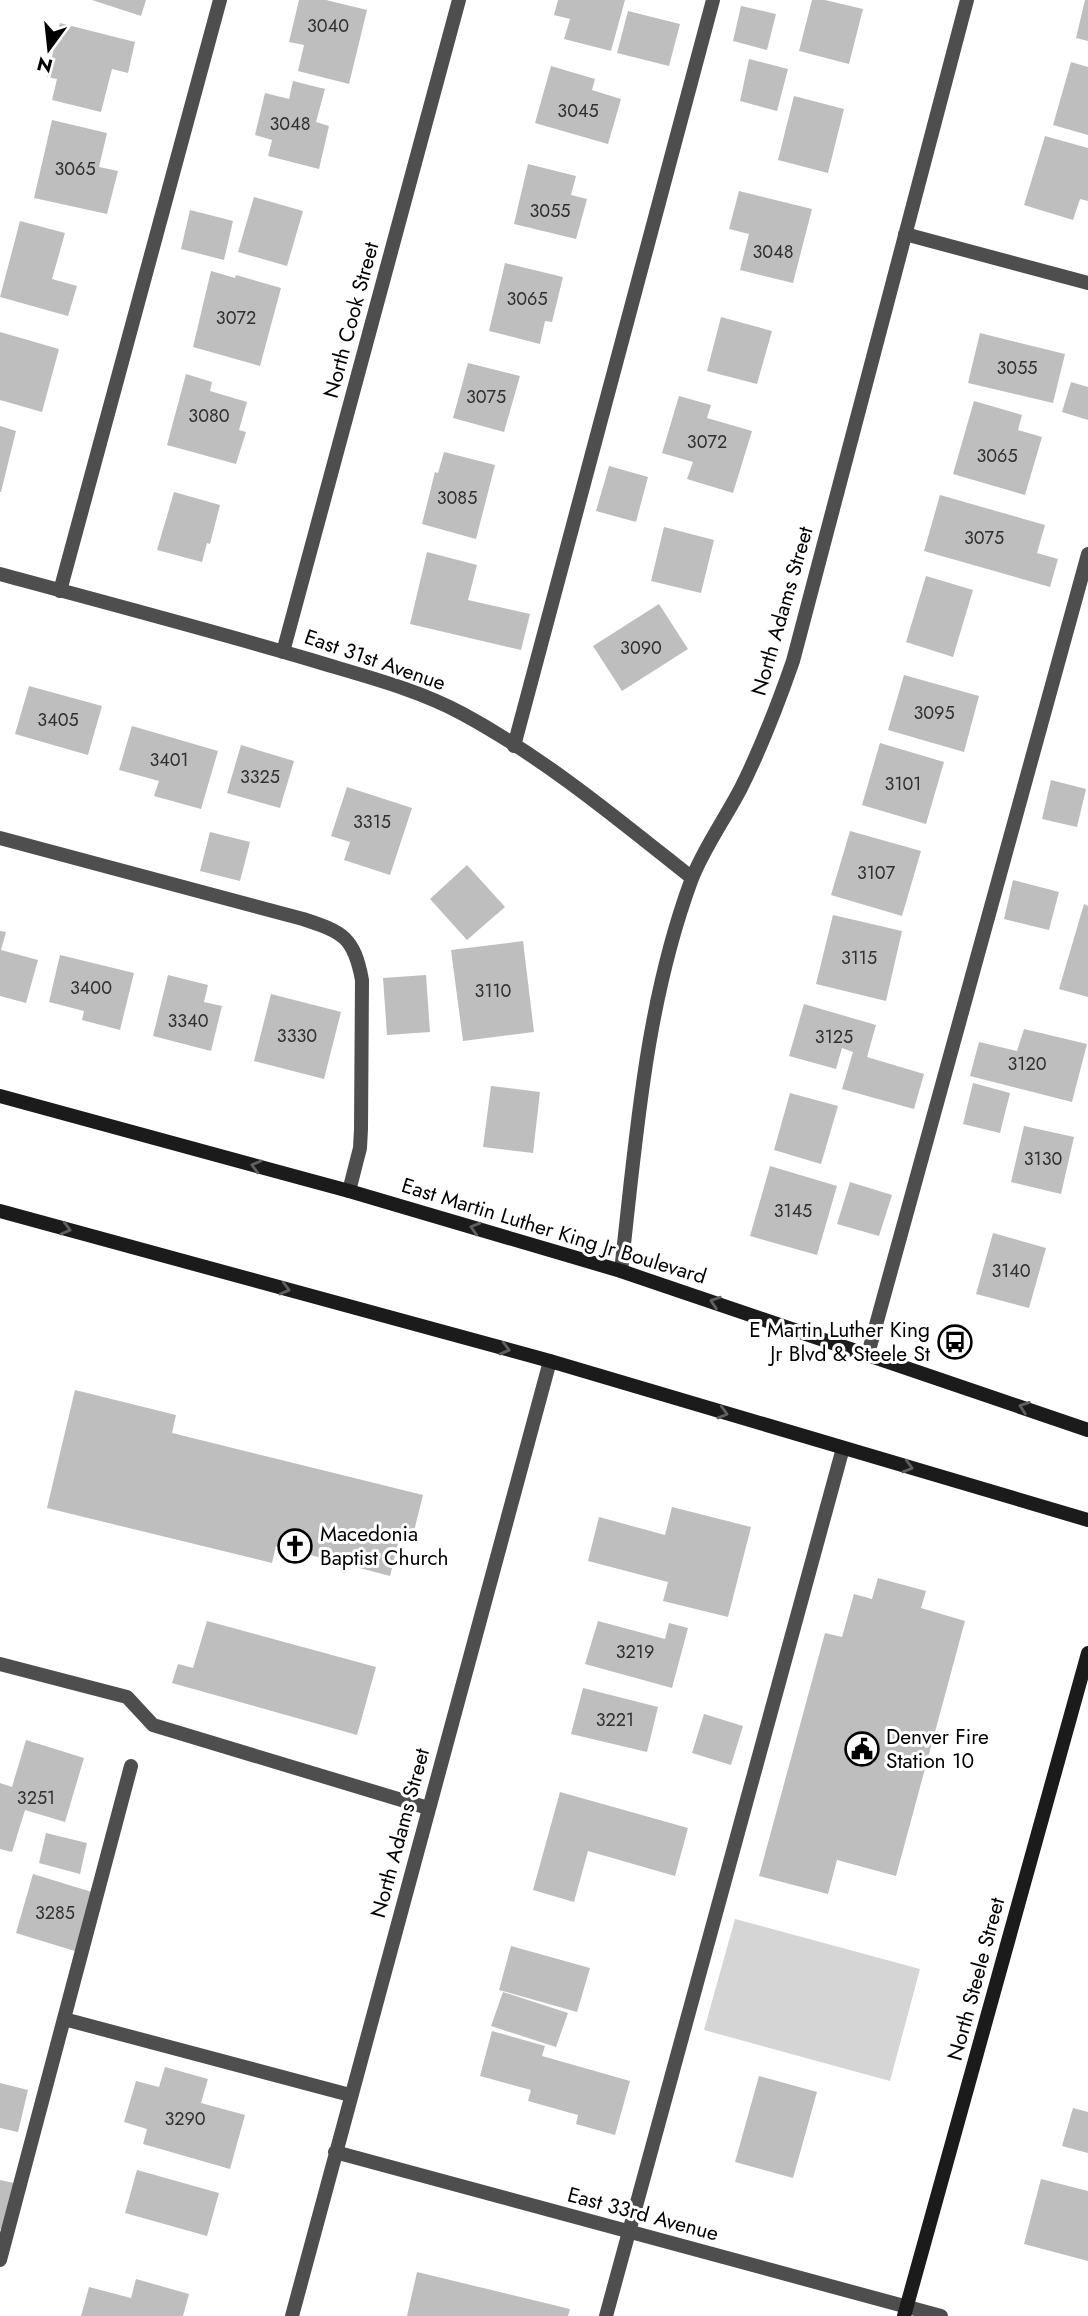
<svg xmlns="http://www.w3.org/2000/svg" width="1088" height="2316" font-family="Jost,sans-serif">
	<style>
		.green { fill: #d5d5d5 }
		.building { fill: #bebebe }
		.lines { fill: none; stroke-linecap: round; stroke-linejoin: round }
		.lane { stroke: #4e4e4e; stroke-width: 14 }
		.street { stroke: #4e4e4e; stroke-width: 14 }
		.secondary { stroke: #1b1b1b; stroke-width: 14 }
		.oneway { stroke: #5f5f5f }
		.labels { text-anchor: middle; stroke-width: 6; stroke-linejoin: round; paint-order: stroke }
		.number-label { font-size: 18px; fill: #303030 }
		.street-label { font-size: 21px; fill: #000; stroke: #fff }
		.poi-label { font-size: 21px; fill: #000; stroke: #fff; text-anchor: start }
	</style>
	<rect width="100%" height="100%" fill="#fff"/>
	<path class="green" d="M735,1919l185,50 -30,112 -186,-51z"/>
	<path class="building" d="M92,0h54l-5,16z
		M299,0h27l41,10 -18,74 -51,-13 6,-26 -15,-3z
		M558,0h67l-14,51 -47,-12 6,-20 -16,-4z
		M812,0h13l38,9 -14,55 -50,-13z
		M1085,0h3v41l-12,-3z
		M741,6l35,8 -9,36 -34,-9z
		M628,11l52,13 -11,42 -52,-13z
		M60,23l75,19 -7,31 -16,-4 -11,43 -49,-12 5,-21 -10,-2z
		M749,59l39,10 -11,42 -37,-10z
		M1071,62l17,5v68l-35,-10z
		M551,66l44,13 -3,11 29,9 -13,45 -73,-21z
		M293,81l32,8 -9,33 13,4 -10,43 -51,-13 4,-16 -17,-5 10,-42 24,6z
		M794,96l50,13 -16,64 -50,-13z
		M52,120l55,13 -8,34 19,4 -11,43 -73,-16z
		M1045,136l43,12v53l-8,-2 -7,21 -49,-15z
		M528,164l48,12 -5,19 16,4 -11,40 -62,-15z
		M739,191l73,18 -19,74 -53,-13 9,-36 -20,-5z
		M254,197l49,14 -16,55 -49,-14z
		M190,210l43,11 -9,39 -43,-11z
		M20,221l45,12 -13,46 25,7 -9,30 -68,-19z
		M505,263l58,14 -11,45 -7,-1 -5,23 -51,-13z
		M211,271l24,7 1,-3 45,13 -21,78 -67,-19z
		M721,317l51,14 -15,53 -50,-13z
		M0,332l59,17 -17,63 -42,-12z
		M980,333l85,21 -12,49 -85,-20z
		M468,363l52,13 -16,56 -51,-14z
		M186,374l26,8 -2,9 37,11 -8,28 7,2 -10,32 -69,-19z
		M1071,382l17,5v33l-26,-8z
		M679,396l32,9 -4,13 45,13 -19,62 -46,-14 6,-17 -31,-9z
		M974,401l48,14 -4,15 24,7 -17,58 -72,-21z
		M0,426l16,5 -15,61h-1z
		M444,452l51,13 -19,74 -54,-15 13,-52 3,1z
		M609,466l39,11 -12,45 -40,-11z
		M174,492l46,13 -10,39 -3,-1 -5,19 -45,-12z
		M940,495l105,30 -8,28 21,6 -8,28 -126,-36z
		M664,527l50,13 -13,53 -50,-12z
		M427,552l50,13 -9,35 62,14 -9,36 -111,-26z
		M926,576l47,14 -20,67 -47,-15z
		M659,604l29,45 -66,42 -29,-45z
		M904,675l75,21 -15,56 -76,-22z
		M29,686l73,20 -14,49 -73,-21z
		M132,726l86,25 -17,58 -47,-13 5,-15 -40,-11z
		M880,743l64,19 -18,62 -64,-19z
		M241,745l53,16 -14,47 -53,-15z
		M1051,780l35,9 -9,38 -35,-8z
		M347,787l65,21 -22,67 -46,-15 6,-18 -19,-6z
		M850,831l71,20 -19,65 -71,-21z
		M210,832l40,10 -10,39 -40,-10z
		M467,865l38,42 -38,33 -37,-41z
		M1013,880l46,12 -10,38 -45,-11z
		M1084,904l4,2v91l-29,-8z
		M833,915l69,16 -16,70 -70,-17z
		M0,931l6,1 -5,18 37,10 -12,43 -26,-7z
		M523,941l11,91 -71,9 -12,-91z
		M60,955l74,18 -14,57 -38,-10 2,-9 -35,-9z
		M168,975l40,10 -4,17 18,4 -11,45 -58,-15z
		M426,975l4,57 -43,3 -4,-57z
		M271,994l70,18 -17,67 -70,-18z
		M804,1004l72,21 -9,32 57,17 -10,35 -72,-20 11,-37 -11,-4 -6,21 -47,-13z
		M1024,1029l63,15 -15,58 -102,-26 9,-34 38,9z
		M973,1083l37,10 -10,40 -37,-9z
		M491,1086l49,6 -7,61 -50,-6z
		M790,1093l48,13 -17,58 -47,-14z
		M1024,1126l50,11 -13,57 -50,-12z
		M770,1166l67,20 -20,69 -67,-19z
		M850,1182l42,13 -13,41 -42,-12z
		M993,1233l53,15 -17,60 -53,-14z
		M75,1390l101,25 -4,18 251,62 -10,40 -12,-3 -11,44 -114,-30 -4,17 -225,-55z
		M672,1507l79,20 -23,90 -65,-16 5,-19 -80,-21 11,-44 66,18z
		M878,1578l48,13 -5,17 44,13 -69,255 -59,-16 -9,34 -69,-18 66,-243 17,4 12,-43 18,5z
		M207,1621l169,46 -19,68 -185,-52 6,-19 15,4z
		M598,1621l67,18 4,-16 19,5 -16,60 -87,-24z
		M583,1688l75,19 -11,45 -76,-18z
		M704,1714l39,12 -12,39 -39,-12z
		M26,1740l58,18 -19,64 -40,-12 -13,42 -12,-3v-66l12,4z
		M560,1792l128,36 -13,48 -87,-25 -14,51 -41,-12z
		M46,1833l41,10 -7,31 -41,-11z
		M33,1874l62,19 -17,59 -62,-19z
		M511,1946l79,22 -13,44 -78,-22z
		M503,1992l65,21 -12,34 -65,-21z
		M492,2031l53,15 -3,10 88,25 -15,54 -39,-11 2,-9 -50,-14 3,-11 -51,-14z
		M165,2067l43,12 -7,24 44,12 -15,54 -87,-25 4,-15 -23,-7 12,-41 23,6z
		M759,2076l58,16 -24,86 -58,-16z
		M0,2083l28,7 -10,42 -18,-4z
		M1073,2108l15,4v41l-26,-7z
		M137,2170l82,23 -12,43 -82,-23z
		M1041,2179l47,12v70l-64,-17z
		M0,2180l14,3 -13,46h-1z
		M417,2272l153,37 -2,7h-161z
		M136,2279l53,15 -6,22h-102l8,-29 42,11z"/>
	<g class="lines">
		<path class="lane" d="M60,591l160,-591
			M514,746l199,-746
			M0,838l303,81c40,13 51,18 59,61l-1,149 -1,19 -11,43
			M868,1354l220,-800
			M0,1664l127,33 26,28 275,83
			M64,2019l286,76
			M0,2260l131,-494
			M606,2316l237,-868"/>
		<path class="street" d="M905,234l183,49
			M0,574c103,28 206,55 308,85 52,16 107,29 155,55 83,45 156,106 229,164
			M283,652l176,-652
			M621,1271c15,-131 24,-265 70,-390 12,-32 34,-62 50,-93 21,-42 37,-84 52,-127l174,-661
			M335,2152l606,164
			M292,2316l258,-955"/>
		<path class="secondary" d="M0,1096l349,95 272,80 467,159
			M0,1211l550,150 538,159
			M904,2316l184,-663"/>
	</g>
	<defs><path id="oneway-chevron" d="M-2-3.5L2.5 0L-2 3.5" fill="none" stroke-width="1.6" stroke-linecap="round" stroke-linejoin="round" transform="scale(1.75)"/></defs>
	<g class="oneway">
		<use href="#oneway-chevron" transform="translate(256 1166) rotate(-165)"/>
		<use href="#oneway-chevron" transform="translate(475 1228) rotate(-164)"/>
		<use href="#oneway-chevron" transform="translate(66 1229) rotate(15)"/>
		<use href="#oneway-chevron" transform="translate(285 1289) rotate(15)"/>
		<use href="#oneway-chevron" transform="translate(715 1302) rotate(-162)"/>
		<use href="#oneway-chevron" transform="translate(505 1349) rotate(15)"/>
		<use href="#oneway-chevron" transform="translate(1024 1407) rotate(-161)"/>
		<use href="#oneway-chevron" transform="translate(723 1413) rotate(16)"/>
		<use href="#oneway-chevron" transform="translate(908 1467) rotate(16)"/>
	</g>
	<defs>
		<symbol id="bus-ring" viewBox="-11 -11 22 22"><circle r="9.5" fill="#fff" stroke="#000" stroke-width="1.5"/><path d="M-5-6H5V4H4V6H2V4H-2V6H-4V4H-5ZM-3.5-4V0h7V-4ZM-3.5 1.2v1.5H-2V1.2ZM2 1.2v1.5H3.5V1.2Z" fill="#000"/></symbol>
		<symbol id="church-ring" viewBox="-11 -11 22 22"><circle r="9.5" fill="#fff" stroke="#000" stroke-width="1.5"/><path d="M-1.2-6h2.4v3.5h3.3v2.4h-3.3V6h-2.4V-.1h-3.3v-2.4h3.3Z" fill="#000"/></symbol>
		<symbol id="civic-ring" viewBox="-11 -11 22 22"><circle r="9.5" fill="#fff" stroke="#000" stroke-width="1.5"/><path d="M-.6-6.5H3V-4.5H.6V-3L4-1V1h2V6H-6V1h2V-1L-.6-3ZM-1.2 2.5V6h2.4V2.5Z" fill="#000"/></symbol>
	</defs>
	<g fill-rule="evenodd">
		<use href="#bus-ring" x="936" y="1323" width="38" height="38"/>
		<use href="#church-ring" x="276" y="1527" width="38" height="38"/>
		<use href="#civic-ring" x="843" y="1730" width="38" height="38"/>
	</g>
	<g class="labels">
		<g class="number-label">
			<text x="328" y="32">3040</text>
			<text x="578" y="117">3045</text>
			<text x="290" y="130">3048</text>
			<text x="75" y="175">3065</text>
			<text x="550" y="217">3055</text>
			<text x="773" y="258">3048</text>
			<text x="527" y="305">3065</text>
			<text x="236" y="324">3072</text>
			<text x="1017" y="374">3055</text>
			<text x="486" y="403">3075</text>
			<text x="209" y="422">3080</text>
			<text x="707" y="448">3072</text>
			<text x="997" y="462">3065</text>
			<text x="457" y="504">3085</text>
			<text x="984" y="544">3075</text>
			<text x="641" y="654">3090</text>
			<text x="934" y="719">3095</text>
			<text x="58" y="726">3405</text>
			<text x="169" y="766">3401</text>
			<text x="260" y="783">3325</text>
			<text x="903" y="790">3101</text>
			<text x="372" y="828">3315</text>
			<text x="876" y="879">3107</text>
			<text x="859" y="964">3115</text>
			<text x="91" y="994">3400</text>
			<text x="493" y="997">3110</text>
			<text x="188" y="1027">3340</text>
			<text x="297" y="1042">3330</text>
			<text x="834" y="1043">3125</text>
			<text x="1027" y="1070">3120</text>
			<text x="1043" y="1165">3130</text>
			<text x="793" y="1217">3145</text>
			<text x="1011" y="1277">3140</text>
			<text x="635" y="1658">3219</text>
			<text x="615" y="1726">3221</text>
			<text x="36" y="1804">3251</text>
			<text x="55" y="1919">3285</text>
			<text x="185" y="2125">3290</text>
		</g>
		<g class="street-label">
			<text transform="translate(351 320) rotate(-75)" y="7">North Cook Street</text>
			<text transform="translate(782 611) rotate(-74)" y="7">North Adams Street</text>
			<text transform="translate(375 660) rotate(19)" y="7">East 31st Avenue</text>
			<text transform="translate(554 1231) rotate(17)" y="7">East Martin Luther King Jr Boulevard</text>
			<text transform="translate(400 1833) rotate(-75)" y="7">North Adams Street</text>
			<text transform="translate(976 1979) rotate(-75)" y="7">North Steele Street</text>
			<text transform="translate(643 2214) rotate(15)" y="7">East 33rd Avenue</text>
		</g>
		<g class="poi-label">
			<text x="930" y="1337" text-anchor="end">E Martin Luther King<tspan x="930" dy="24">Jr Blvd &amp; Steele St</tspan></text>
			<text x="320" y="1541">Macedonia<tspan x="320" dy="24">Baptist Church</tspan></text>
			<text x="886" y="1744">Denver Fire<tspan x="886" dy="24">Station 10</tspan></text>
		</g>
	</g>
	<g transform="translate(49 49) rotate(195)" stroke="#ffffff" stroke-width="5" paint-order="stroke">
	<path d="M0-5L12 26L0 18L-12 26Z" fill="#000000"/>
	<text y="-10" font-size="19" font-weight="bold" text-anchor="middle" fill="#000000">N</text>
	</g>
</svg>
